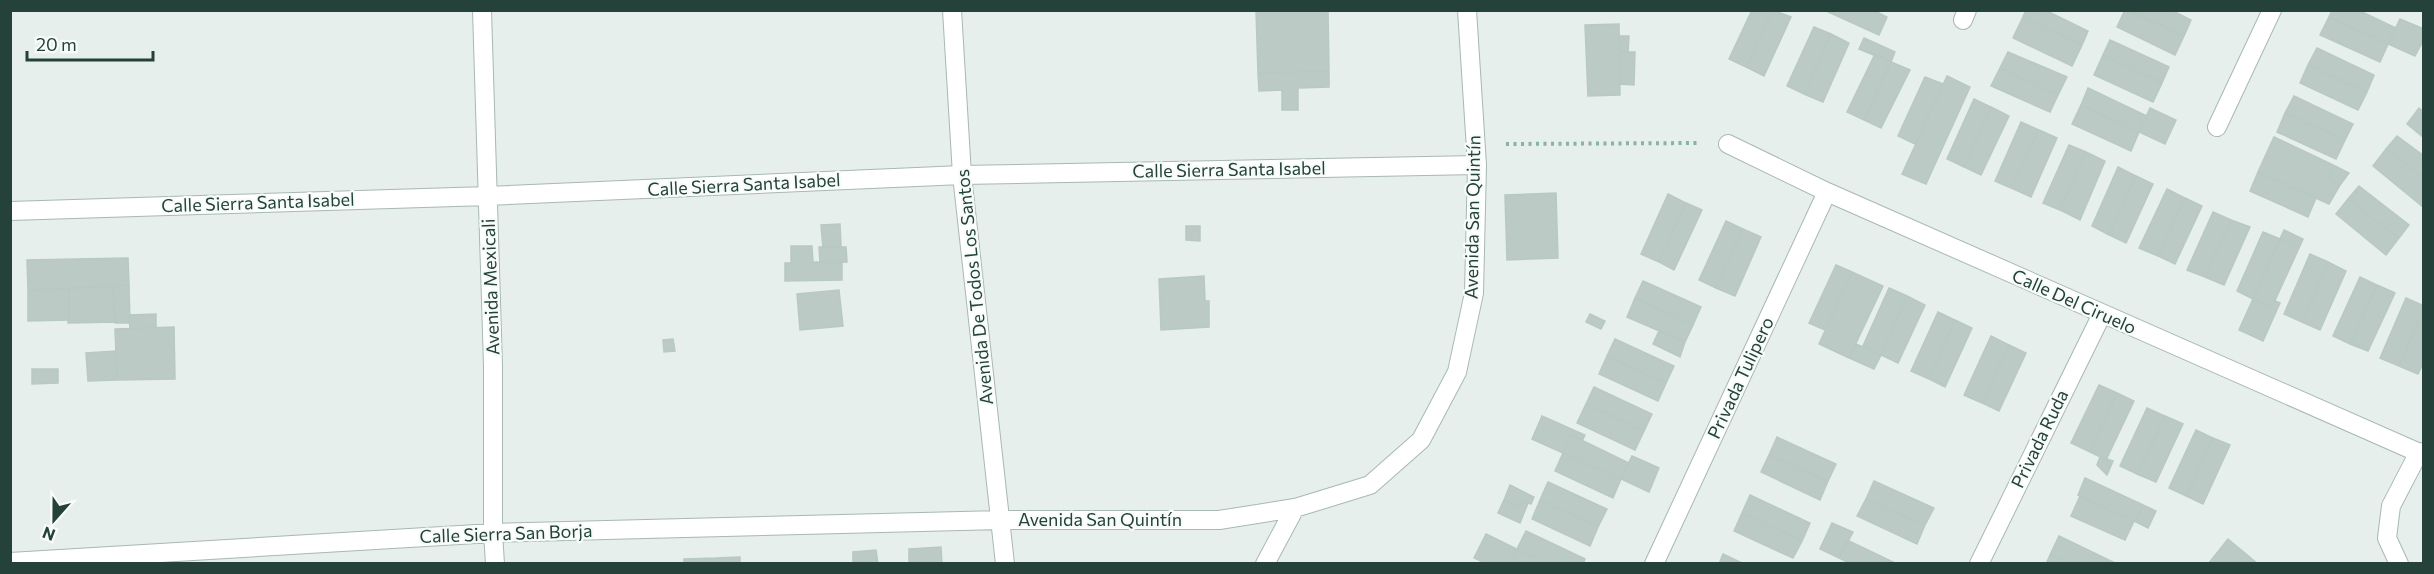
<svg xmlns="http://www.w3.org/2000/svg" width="2434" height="574" font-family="Commissioner,sans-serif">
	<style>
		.building { fill: #bbcac4; stroke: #b8c9c2; stroke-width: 1.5 }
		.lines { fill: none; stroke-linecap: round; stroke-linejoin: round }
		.minor-casing { stroke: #a8b8b2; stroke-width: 20 }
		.path { stroke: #86b3a5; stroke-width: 4; stroke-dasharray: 3 4.5; stroke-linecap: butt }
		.minor { stroke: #fff; stroke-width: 18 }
		.labels { text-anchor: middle; stroke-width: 4.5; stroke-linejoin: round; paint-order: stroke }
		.street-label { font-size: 18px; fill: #24423a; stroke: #f7fbf9 }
	</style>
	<rect width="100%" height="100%" fill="#e6efeb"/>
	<path class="building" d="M1256,10h72l1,61 -71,2z
		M1752,10h21l-27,57 -17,-8z
		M1773,10l18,7 -27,59 -18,-9z
		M1824,10h49l14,7 -8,18z
		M2026,10h19l43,21 -6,14 -59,-28z
		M2125,10l59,26 -9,19 -58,-28z
		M2129,10h42l20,10 -7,16z
		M2332,10h26l38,18 -8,16 -59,-27z
		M2023,17l59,28 -10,21 -59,-28z
		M2329,17l59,27 -8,18 -60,-27z
		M2400,19l24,10v10l-9,17 -27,-12z
		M1619,24l1,71 -32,1 -3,-71z
		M1814,27l17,7 -27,60 -17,-8z
		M1831,34l18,9 -26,59 -19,-8z
		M1619,36h10l-1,16 -8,1z
		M1864,38l31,14 -4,10 -32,-13z
		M2110,40l59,27 -7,16 -59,-28z
		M2317,48l57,27 -7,17 -59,-27z
		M1620,52h15l-1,33 -15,-1z
		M2008,52l59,25 -9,18 -58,-27z
		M1875,54l16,8 -27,58 -17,-8z
		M2103,55l59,28 -9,19 -59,-27z
		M1891,62l19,8 -29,58 -17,-8z
		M2308,65l59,27 -9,18 -58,-27z
		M2000,68l58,27 -8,17 -59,-26z
		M1329,71v16l-31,1v22h-16v-20l-23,1 -1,-18z
		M1947,76l23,11 -44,97 -24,-10z
		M1925,77l18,7 -28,60 -17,-8z
		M2088,88l59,28 -8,16 -58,-27z
		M2294,96l59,28 -8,16 -60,-27z
		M1974,99l17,8 -27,60 -17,-8z
		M2081,105l58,27 -8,19 -59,-27z
		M1991,107l18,9 -28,59 -17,-8z
		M2150,108l26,12 -11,24 -26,-12z
		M2419,108l5,4v26l-17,-14z
		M2285,113l60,27 -9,19 -59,-27z
		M2021,122l18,8 -28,58 -16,-7z
		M2039,130l18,8 -26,59 -20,-9z
		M2397,136l27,20v22l-38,-29z
		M2274,137l59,28 -5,15 12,5 -11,19 -71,-32z
		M2069,145l17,7 -26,58 -17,-7z
		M2386,149l38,29 -1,29 -50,-41z
		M2086,152l19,9 -25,59 -20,-10z
		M2333,165l16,8 -9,12 -12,-5z
		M2118,167l18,9 -27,59 -17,-9z
		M2258,172l58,26 -8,19 -58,-26z
		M2136,176l17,8 -27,59 -17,-8z
		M2359,186l50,39 -10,13 -51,-39z
		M2167,189l18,9 -27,58 -19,-8z
		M1556,193l2,65 -51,2 -2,-65z
		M1668,194l18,9 -27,59 -18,-8z
		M2185,198l17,8 -27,58 -17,-8z
		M2348,199l51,39 -13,17 -50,-41z
		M1686,203l16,7 -28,60 -15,-8z
		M2213,212l18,8 -26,57 -18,-7z
		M2231,220l19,7 -26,58 -19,-8z
		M1726,221l17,8 -27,59 -17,-8z
		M840,224l1,22 -18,2 -2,-23z
		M1186,226h14v15l-14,-1z
		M1743,229l18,8 -26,59 -19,-8z
		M2284,230l19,9 -4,9 -19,-9z
		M2263,232l17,7 -27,60 -16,-8z
		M2280,239l19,9 -27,59 -19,-8z
		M791,246h21l1,16h29v18l-57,1v-18h6z
		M819,247h27l1,15 -27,1z
		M2310,254l18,8 -26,60 -18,-8z
		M128,258l1,27 -101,6 -1,-31z
		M2328,262l18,9 -26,59 -18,-8z
		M1836,265l16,7 -27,58 -16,-7z
		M1852,272l31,14 -34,72 -30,-14z
		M1204,276l1,25h4v26l-48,3 -2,-51z
		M2360,277l17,8 -27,59 -17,-8z
		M1643,281l58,26 -8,18 -58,-27z
		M129,285l1,38h-15l-2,-37z
		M2377,285l18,8 -27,58 -18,-7z
		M113,286l3,36 -48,1 1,-35z
		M69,288v32l-41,1v-30z
		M1889,288l18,8 -26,59 -18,-9z
		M839,290l4,36 -43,4 -3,-36z
		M1907,296l18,9 -27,58 -17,-8z
		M1635,298l58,27 -8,17 -58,-25z
		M2406,298l18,8v4l-25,56 -19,-8z
		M2253,299l19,8 3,-6 5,2 -17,38 -24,-11z
		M2424,310v51l-6,13 -19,-8z
		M1938,312l17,8 -26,59 -18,-8z
		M156,314v13l-26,2 -1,-14z
		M1590,314l15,7 -4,8 -15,-7z
		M1955,320l17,8 -27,59 -16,-8z
		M174,327l1,52 -58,1 -2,-51z
		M1659,331l26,11 -5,15 -27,-13z
		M1991,336l18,9 -27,58 -18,-8z
		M673,339l2,12 -11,1 -1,-12z
		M1615,339l59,27 -8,17 -59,-27z
		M1856,344l25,11 -7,14 -25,-11z
		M2009,345l17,8 -27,58 -17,-8z
		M116,351l1,29 -29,1 -2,-28z
		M1607,356l59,27 -8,18 -59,-27z
		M32,369h26v14l-26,1z
		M2099,385l18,8 -27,59 -19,-9z
		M1594,387l58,27 -8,17 -58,-27z
		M2117,393l17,8 -28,59 -16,-8z
		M1586,404l58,27 -9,19 -58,-27z
		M2147,408l18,8 -28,58 -17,-8z
		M1542,416l43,19 -3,6 -11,-6 -8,18 -31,-14z
		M2165,416l18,8 -27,58 -19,-8z
		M2196,430l17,8 -27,58 -17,-8z
		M1571,435l58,28 -8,16 -58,-26z
		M1777,437l59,27 -8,17 -59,-26z
		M2213,438l17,7 -27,59 -17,-8z
		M1563,453l58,26 -8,19 -58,-27z
		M1769,455l59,26 -8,19 -59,-28z
		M1632,456l27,12 -10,24 -28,-13z
		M2100,457l13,4 -6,14 -10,-10z
		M2085,478l58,27 -7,17 -58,-27z
		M1874,481l60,27 -9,17 -59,-26z
		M1548,482l59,27 -9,18 -58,-27z
		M1510,485l24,12 -3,7 -9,-4 -3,7 -15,-7z
		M1750,495l60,28 -8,18 -60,-28z
		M2080,496l54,25 -9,19 -54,-24z
		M1866,499l59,26 -8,19 -60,-28z
		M1504,500l15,7 3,-7 6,3 -8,20 -22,-10z
		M1540,500l58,27 -8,19 -58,-27z
		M2143,505l13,6 -8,17 -12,-6z
		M1742,513l60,28 -9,17 -59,-27z
		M1832,523l21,9 -14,26 -19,-9z
		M1526,531l59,28 -2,5h-35l-31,-15z
		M1486,534l31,15 -6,15h-24l-13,-6z
		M2059,536l58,28h-49l-18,-9z
		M2228,539l30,25h-50z
		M1847,540l2,1 48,23h-46l-12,-6z
		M941,547l1,17h-33v-15z
		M1517,549l31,15h-37z
		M876,550l2,14h-25v-12z
		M1723,554l21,10h-25z
		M2050,555l18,9h-22z
		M740,557v7h-24v-6z
		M716,558v6h-32v-5z"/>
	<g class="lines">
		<defs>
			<path id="minor" d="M482,10l11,356v167l2,31
				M952,10l10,165 43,389
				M1963,20l4,-10
				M2217,127l55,-117
				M1728,144l99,48 597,263
				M10,211l478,-15 474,-21 515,-10
				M10,562l483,-29 508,-13h218l76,-12 75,-23 51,-45 36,-68 17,-79 3,-128 -10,-155
				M1265,564l30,-56
				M1654,564l173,-372
				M1979,564l123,-250
				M2399,564l-12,-26 4,-32 28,-54"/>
		</defs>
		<use href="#minor" class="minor-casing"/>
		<path class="path" d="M1506,144l191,-1"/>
		<use href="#minor" class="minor"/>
	</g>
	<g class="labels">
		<g class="street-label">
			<text transform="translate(1229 170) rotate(-1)" y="6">Calle Sierra Santa Isabel</text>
			<text transform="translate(744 185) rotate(-3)" y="6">Calle Sierra Santa Isabel</text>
			<text transform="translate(258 203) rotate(-2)" y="6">Calle Sierra Santa Isabel</text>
			<text transform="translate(1473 217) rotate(-89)" y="6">Avenida San Quintín</text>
			<text transform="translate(491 287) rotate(-92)" y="6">Avenida Mexicali</text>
			<text transform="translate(975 287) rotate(-96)" y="6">Avenida De Todos Los Santos</text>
			<text transform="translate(2074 302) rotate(24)" y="6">Calle Del Ciruelo</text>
			<text transform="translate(1741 378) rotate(-65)" y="6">Privada Tulipero</text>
			<text transform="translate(2040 439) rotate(-64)" y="6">Privada Ruda</text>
			<text x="1100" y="526">Avenida San Quintín</text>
			<text transform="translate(506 534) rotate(-2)" y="6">Calle Sierra San Borja</text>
		</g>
	</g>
	<rect width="2434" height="574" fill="none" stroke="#24423a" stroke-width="24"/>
	<g transform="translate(54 520) rotate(201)" stroke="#f7fbf9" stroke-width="4.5" paint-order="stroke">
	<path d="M0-4.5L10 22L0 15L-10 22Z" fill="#24423a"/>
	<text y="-9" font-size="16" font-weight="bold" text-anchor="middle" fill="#24423a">N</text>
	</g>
	<path d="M27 51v9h126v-9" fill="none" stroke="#24423a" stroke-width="3"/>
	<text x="36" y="51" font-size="18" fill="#24423a" stroke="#f7fbf9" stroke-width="4.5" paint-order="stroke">20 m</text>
</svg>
